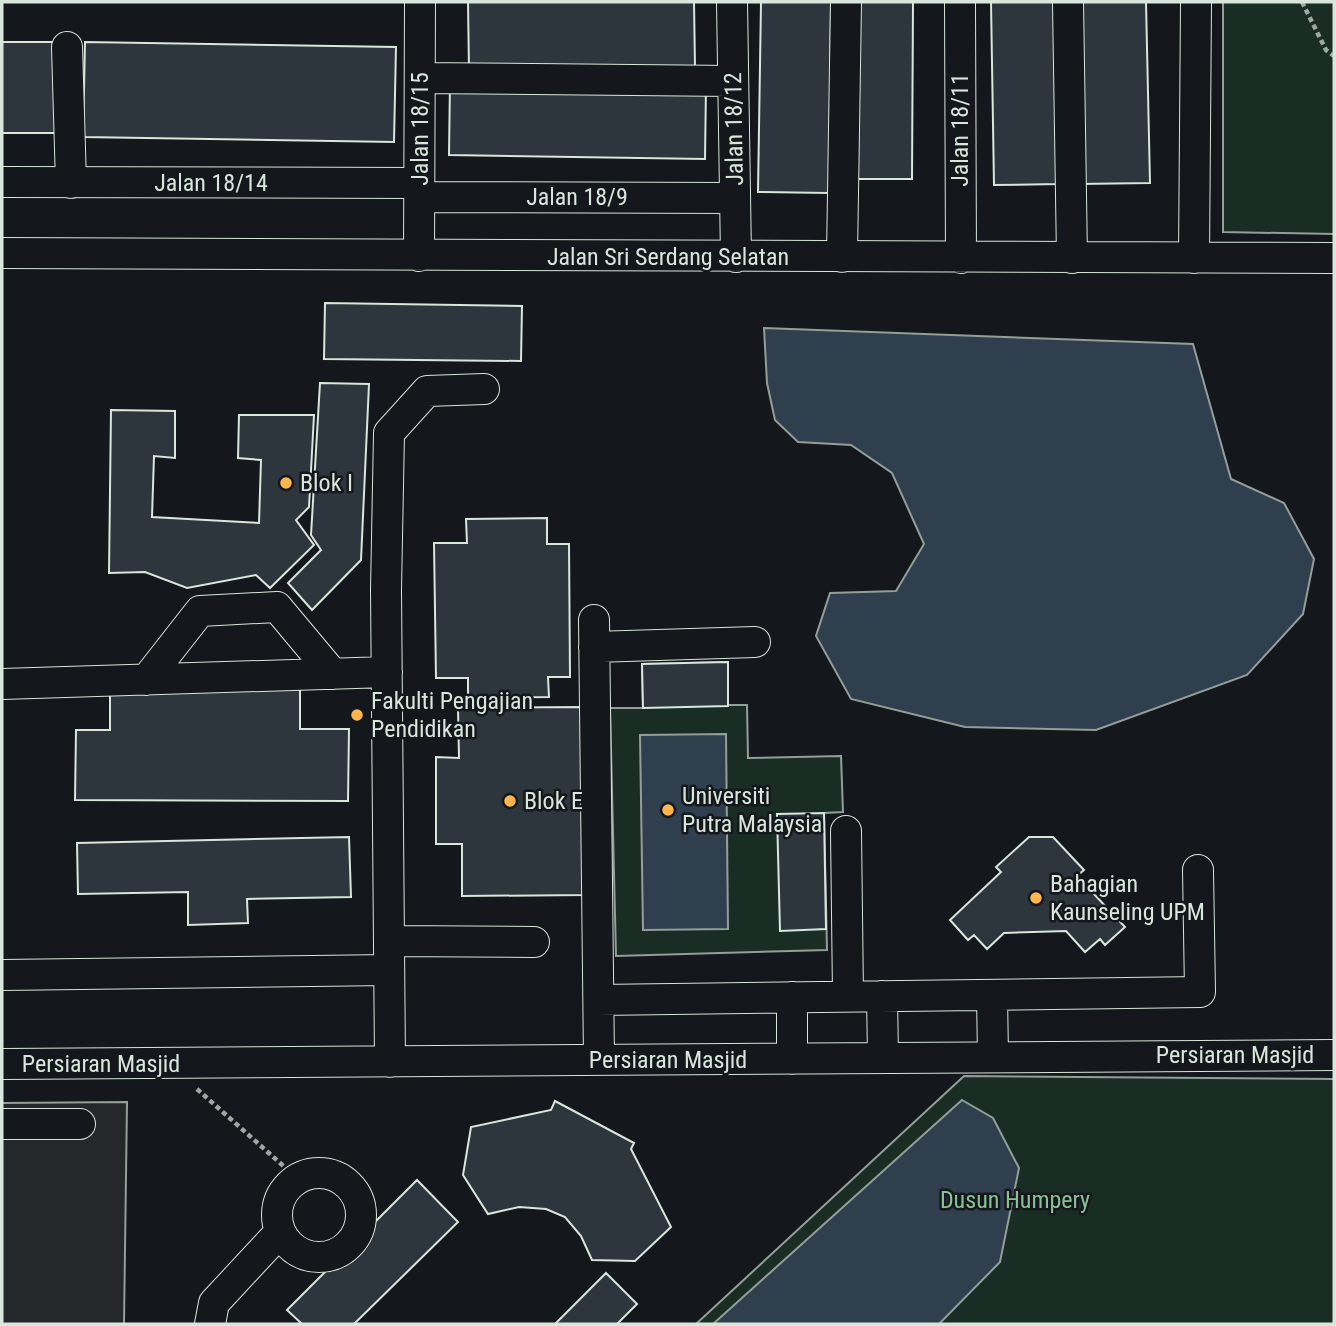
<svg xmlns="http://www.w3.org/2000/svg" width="1336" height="1326" font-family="'Roboto Condensed',sans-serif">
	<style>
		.green { fill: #1a2d24; stroke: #939e99; stroke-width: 2 }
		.parking { fill: #24282b; stroke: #939e99; stroke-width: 2 }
		.water { fill: #2f3f4d; stroke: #939e99; stroke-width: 2 }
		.building { fill: #2c363c; stroke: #d8e6dc; stroke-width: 2 }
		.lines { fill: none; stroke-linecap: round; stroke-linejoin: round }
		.minor-casing { stroke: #d8e6dc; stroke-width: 32 }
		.path { stroke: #9da8a2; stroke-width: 4.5; stroke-dasharray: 5 3.5; stroke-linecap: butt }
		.minor { stroke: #14181c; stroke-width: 30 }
		.poi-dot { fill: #ffb74d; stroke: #14181c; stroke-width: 2.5 }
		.labels { text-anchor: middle; stroke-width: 5; stroke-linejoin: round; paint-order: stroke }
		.street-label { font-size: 24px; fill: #d8e6dc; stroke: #14181c }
		.poi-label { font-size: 24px; fill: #d8e6dc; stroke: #14181c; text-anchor: start }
		.park-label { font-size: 24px; fill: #8ac095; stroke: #14181c }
	</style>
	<rect width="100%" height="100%" fill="#14181c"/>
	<path class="green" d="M1223,2h111v232l-111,-2z
		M728,662v43h19l1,53 93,-2 2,56 -19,1 3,137 -211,6 -6,-248h33l-1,-44z
		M964,1076l370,3v245h-638z"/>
	<path class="parking" d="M127,1102l-3,222h-122v-221z"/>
	<path class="water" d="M764,328l429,16 38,135 53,24 30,56 -11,55 -56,61 -151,55 -131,-3 -114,-28 -35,-63 14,-43 66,-2 28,-47 -32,-71 -41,-28 -53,-3 -23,-22 -8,-37z
		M726,734l2,195 -85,1 -3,-195z
		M962,1100l31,18 26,50 -19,94 -61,62h-226z"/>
	<path class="building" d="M468,2h226l1,65 -226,4z
		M761,2h70l-2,191 -71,-1z
		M849,2h64l-1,177h-63z
		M991,2h65l3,182 -65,1z
		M1075,2h71l4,181 -72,1z
		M2,42h55v91h-55z
		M85,42l311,5 -2,95 -311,-5z
		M450,82l256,4 -1,73 -256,-4z
		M325,303l197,3 -1,55 -197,-2z
		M320,383l49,1 -8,176 -49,50 -24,-27 33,-33 -10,-15z
		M111,410l64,1v47l-21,-2 -2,61 107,6 2,-63 -23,-2 1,-43h75l-5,92 -13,13 18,25 -44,43 -14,-13 -69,13 -42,-16 -36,1z
		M547,518v26h22l1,133h-22l1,20 -81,1v-20h-32l-2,-135h33l-1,-24z
		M728,662v44l-85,2 -1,-44z
		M110,682l190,2v45h49l-1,72 -273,-1 1,-70h34z
		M584,707l1,188 -123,1v-52h-26v-87l23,1 -1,-50z
		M824,813l2,116 -46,2 -3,-117z
		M349,837l2,60 -104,2 1,24 -60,2v-33l-110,2 -1,-51z
		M1029,837h24l31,33 -7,6 48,51 -20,18 -5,-6 -15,13 -19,-21 -62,2 -17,16 -13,-14 -6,5 -18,-20 51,-48 -5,-5z
		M555,1101l79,42 -3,6 40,78 -36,34 -43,-1 -11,-24 -16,-19 -19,-8 -27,-2 -31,7 -25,-39 8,-48 80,-17z
		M417,1180l41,42 -104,102h-52l-15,-14z
		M606,1273l31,31 -20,20h-62z"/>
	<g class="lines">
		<defs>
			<path id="minor" d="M732,2l4,255
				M960,2l1,256
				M1068,2l4,256
				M67,47l4,136
				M420,78l313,3
				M2,182l417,1
				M419,197l316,1
				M2,253l1332,5
				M419,256l1,-254
				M842,257l4,-255
				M1194,258l2,-256
				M594,620l5,440
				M594,647l161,-5
				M146,680l54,-69 77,-4 56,67
				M2,684l385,-12
				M846,831l2,165
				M389,941l145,1
				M2,975l387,-5
				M992,995l1,62
				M882,996l1,62
				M792,997v62
				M599,1000l601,-8 -2,-122
				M390,1062l-4,-472 3,-157 38,-42 57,-2
				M2,1064l1332,-9
				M2,1124h78
				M277 1215a42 42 0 1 1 84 0a42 42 0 1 1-84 0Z
				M210,1324l4,-21 66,-71"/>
		</defs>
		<use href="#minor" class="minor-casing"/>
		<path class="path" d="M1302,2l24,48 8,6
			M197,1089l101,90"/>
		<use href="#minor" class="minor"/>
	</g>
	<g class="poi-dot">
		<circle cx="286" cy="483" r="7"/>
		<circle cx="357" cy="715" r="7"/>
		<circle cx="510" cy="801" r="7"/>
		<circle cx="668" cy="810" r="7"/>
		<circle cx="1036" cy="898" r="7"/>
	</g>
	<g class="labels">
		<g class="street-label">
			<text transform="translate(420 129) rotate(-90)" y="8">Jalan 18/15</text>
			<text transform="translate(734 129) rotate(-91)" y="8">Jalan 18/12</text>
			<text transform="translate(960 130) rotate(-90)" y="8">Jalan 18/11</text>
			<text x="211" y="191">Jalan 18/14</text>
			<text x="577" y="205">Jalan 18/9</text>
			<text x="668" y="265">Jalan Sri Serdang Selatan</text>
			<text x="1235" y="1063">Persiaran Masjid</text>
			<text x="668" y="1068">Persiaran Masjid</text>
			<text x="101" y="1072">Persiaran Masjid</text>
		</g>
		<g class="poi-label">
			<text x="300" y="491">Blok I</text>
			<text x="371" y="709">Fakulti Pengajian<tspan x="371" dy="28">Pendidikan</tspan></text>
			<text x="682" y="804">Universiti<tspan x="682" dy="28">Putra Malaysia</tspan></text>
			<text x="524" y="809">Blok E</text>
			<text x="1050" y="892">Bahagian<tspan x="1050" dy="28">Kaunseling UPM</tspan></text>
		</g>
		<g class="park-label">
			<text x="1015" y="1208">Dusun Humpery</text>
		</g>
	</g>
	<rect width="1336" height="1326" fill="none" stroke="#d8e6dc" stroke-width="7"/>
</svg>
